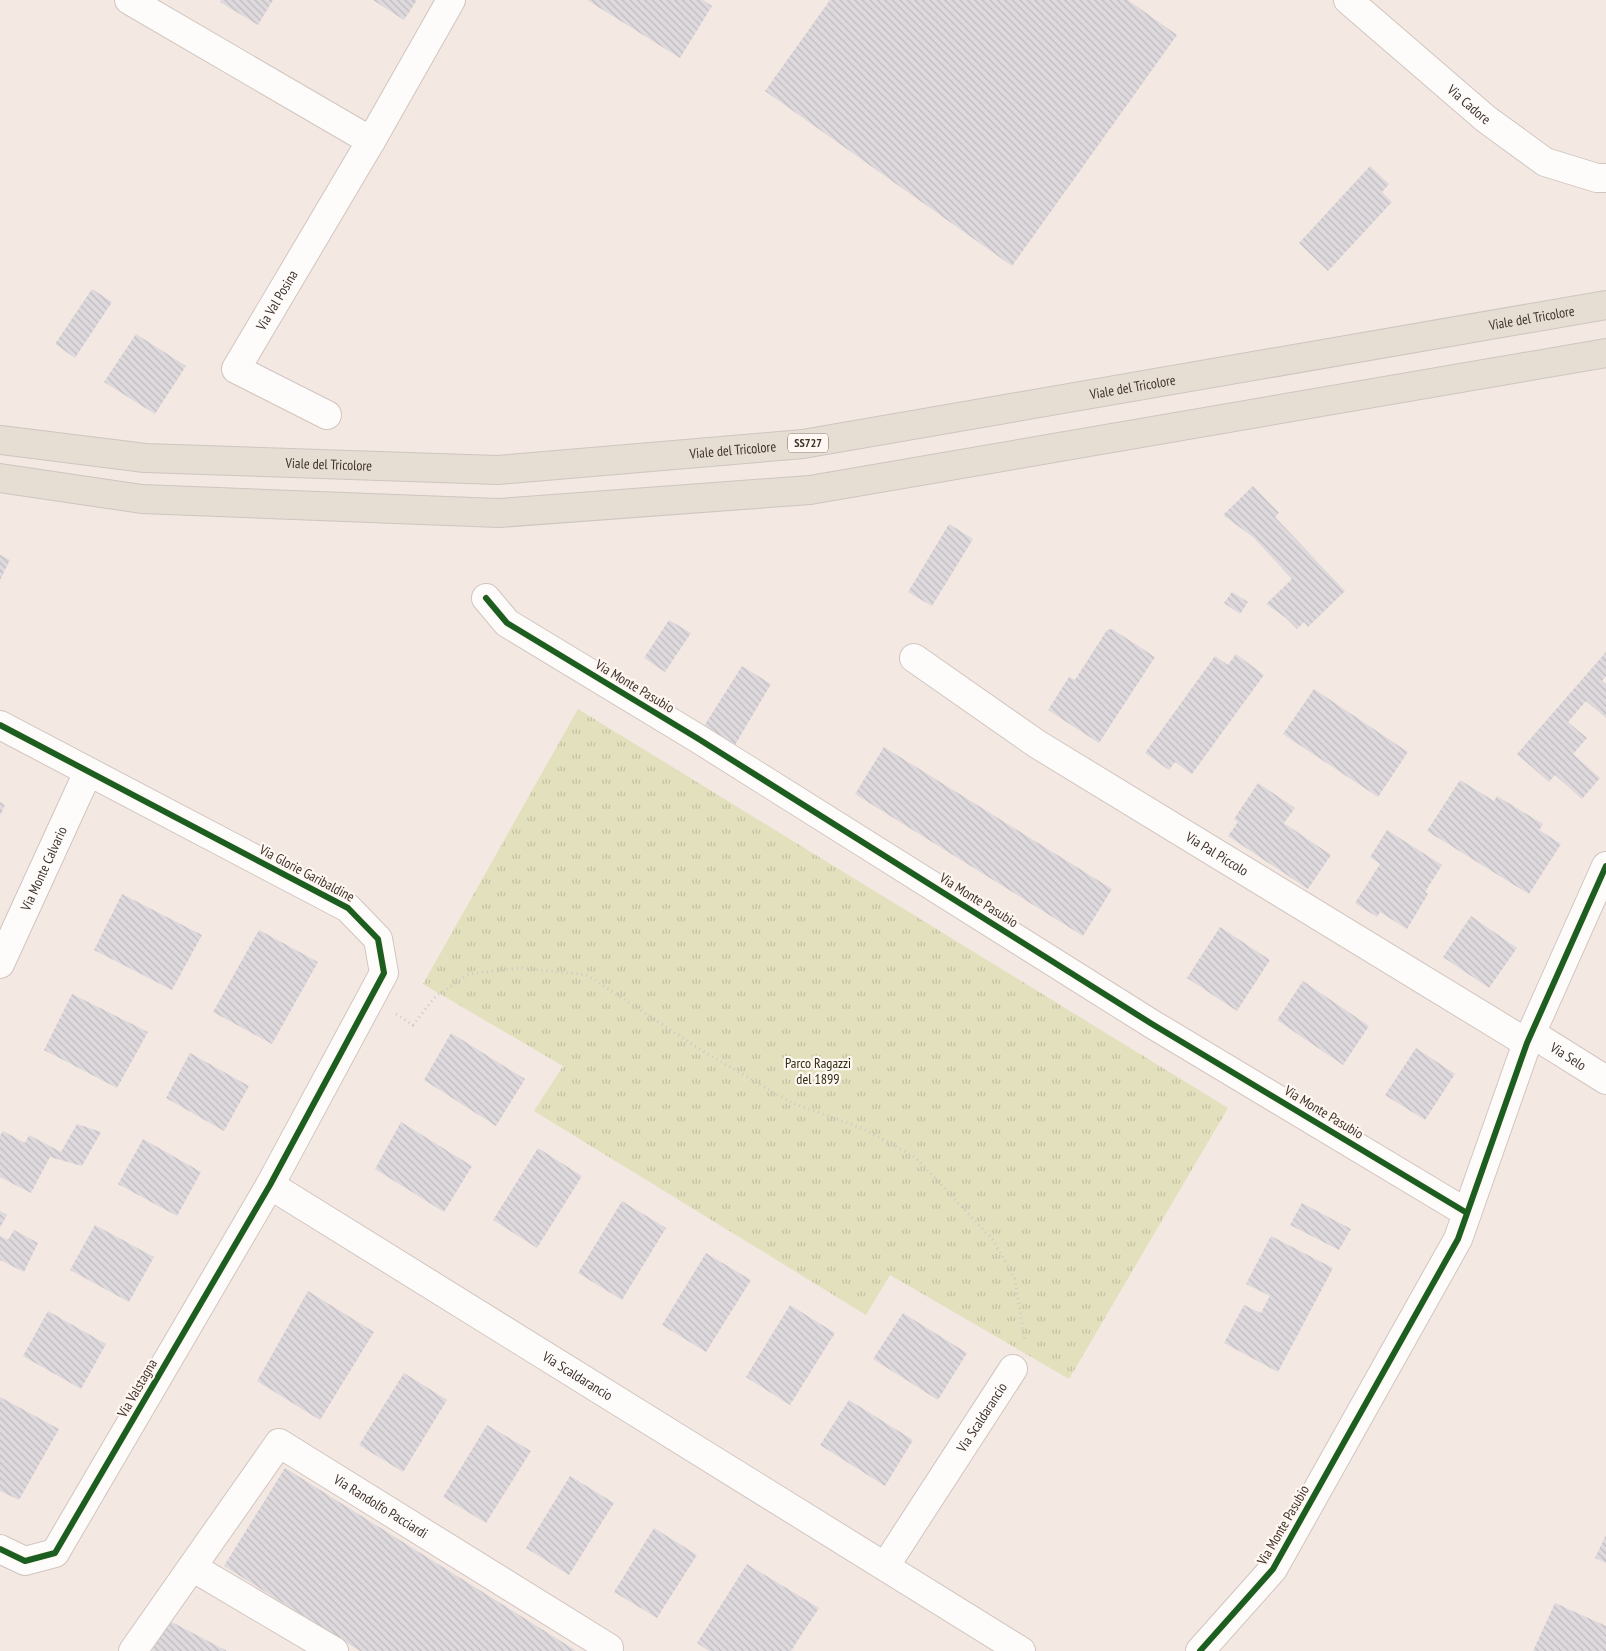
<svg xmlns="http://www.w3.org/2000/svg" width="1606" height="1651" font-family="'PT Sans Narrow',sans-serif">
	<style>
		.grass { fill: url(#grass-tufts) }
		.building { fill: url(#building-back-hatch) }
		.lines { fill: none; stroke-linecap: round; stroke-linejoin: round }
		.minor-casing { stroke: #d1c5bf; stroke-width: 30 }
		.trunk-casing { stroke: #cdc6c2; stroke-width: 30 }
		.path { stroke: #cfc9c6; stroke-width: 3; stroke-dasharray: 1 4; stroke-linecap: butt }
		.minor { stroke: #fdfcfb; stroke-width: 28 }
		.trunk { stroke: #e6ded2; stroke-width: 28 }
		.cycleway-casing { stroke: #fef7f2; stroke-width: 9 }
		.cycleway { stroke: #1b5e20; stroke-width: 6 }
		.labels { text-anchor: middle; stroke-width: 4.5; stroke-linejoin: round; paint-order: stroke }
		.shield { fill: #fef7f2; stroke: #796d66; stroke-width: 1 }
		.shield-label { font-size: 12px; font-weight: bold; fill: #40322a }
		.street-label { font-size: 14px; fill: #40322a; stroke: #fef7f2 }
		.park-label { font-size: 14px; fill: #2c2e11; stroke: #fef7f2 }
	</style>
	<defs>
		<pattern id="grass-tufts" width="24" height="20" patternUnits="userSpaceOnUse" patternTransform="scale(1.25)"><rect width="24" height="20" fill="#e2e0bd"/><path d="M3 7l-1-3M5 7V3M7 7l1-3M15 17l-1-3M17 17v-4M19 17l1-3" fill="none" stroke="#c3c1a3"/></pattern>
		<pattern id="building-back-hatch" width="6" height="6" patternUnits="userSpaceOnUse" patternTransform="scale(1.25)"><rect width="6" height="6" fill="#ded9dd"/><path d="M-1 5l2 2M0 0l6 6M5-1l2 2" fill="none" stroke="#c0bbbe"/></pattern>
	</defs>
	<rect width="100%" height="100%" fill="#f4e8e2"/>
	<path class="grass" d="M578,709l650,399 -159,271 -179,-104 -24,40 -332,-204 29,-45 -140,-82z"/>
	<path class="building" d="M221,0h52l-15,25 -38,-23z
		M373,0h44l-13,20z
		M587,0h116l9,6 -32,52z
		M830,0h298l49,35 -165,231 -247,-175z
		M1370,166l19,18 -7,8 10,10 -64,69 -29,-28z
		M92,289l20,13 -37,56 -20,-14z
		M136,334l50,32 -31,48 -51,-32z
		M1253,486l26,27 -4,4 70,74 -37,36 -4,-5 -7,7 -11,-11 -20,-14 26,-25 -39,-42 -30,-22z
		M949,524l24,15 -41,67 -24,-14z
		M0,555l10,5 -10,20z
		M1232,592l16,10 -8,12 -16,-11z
		M669,620l22,13 -26,39 -21,-14z
		M1112,629l43,28 -56,86 -51,-33 21,-33 6,3 32,-50z
		M1606,652v24l-4,5 4,3v34l-20,-17 -18,21 19,16 -14,16 27,24 -18,21 -27,-24 -6,7 -32,-28z
		M1236,654l28,21 -72,99 -17,-12 -6,8 -24,-17 70,-97 13,9z
		M742,666l29,18 -36,61 -31,-19z
		M1314,689l94,63 -30,45 -95,-63z
		M884,747l228,142 -29,47 -228,-142z
		M1460,780l34,21 3,-5 46,28 -4,6 22,14 -32,50 -102,-63z
		M1258,783l37,25 -11,15 47,32 -23,34 -80,-53 10,-14 -4,-3z
		M0,802l5,3 -5,11z
		M1387,830l55,35 -17,27 3,2 -21,35 -27,-17 -3,5 -22,-14 25,-39 -10,-7z
		M122,894l80,41 -30,55 -78,-40z
		M1471,916l46,32 -28,40 -46,-31z
		M1220,927l50,33 -33,51 -50,-33z
		M259,930l59,32 -46,82 -59,-32z
		M1303,981l66,45 -26,39 -66,-45z
		M72,994l76,38 -31,56 -73,-38z
		M451,1033l74,46 -29,47 -72,-46z
		M1416,1048l39,26 -30,46 -40,-25z
		M190,1053l59,33 -25,45 -58,-33z
		M401,1122l71,44 -28,46 -69,-43z
		M77,1124l24,8 -19,34 -32,-9 -19,36 -31,-16v-41l3,-5 22,12 4,-8 32,17z
		M143,1139l58,33 -24,44 -59,-32z
		M538,1148l44,28 -45,72 -44,-28z
		M622,1201l44,27 -44,72 -44,-27z
		M1302,1203l49,26 -12,21 -49,-25z
		M0,1211l7,4 -7,13z
		M95,1225l59,32 -25,45 -59,-32z
		M14,1230l24,13 -14,29 -24,-12v-24l8,4z
		M1271,1236l62,32 -55,104 -54,-29 20,-38 17,8 9,-17 -24,-12z
		M706,1253l45,27 -45,72 -44,-27z
		M308,1291l66,41 -54,88 -63,-39z
		M790,1305l45,28 -45,72 -44,-28z
		M48,1311l58,33 -25,45 -58,-33z
		M903,1313l64,40 -29,47 -65,-41z
		M404,1373l43,27 -44,72 -44,-27z
		M0,1397l59,32 -40,71 -19,-9z
		M849,1400l64,40 -28,46 -65,-41z
		M487,1425l44,26 -45,72 -43,-26z
		M285,1468l290,182 -1,1h-214l-136,-85z
		M570,1476l44,27 -45,72 -43,-27z
		M654,1528l43,27 -40,63 -43,-26z
		M1606,1535v28l-11,-5z
		M747,1564l72,44 -28,43h-82l-12,-8z
		M1555,1603l51,23v25h-73z
		M168,1620l59,31h-75z"/>
	<g class="lines">
		<defs>
			<g id="minor">
				<path d="M129,0l242,141 80,-141"/>
				<path id="s1" d="M1348,0l138,119 59,43 52,16h9"/>
				<path id="s2" d="M327,415l-91,-46 135,-228"/>
				<path d="M486,598l21,25 190,115 455,286 315,189"/>
				<path id="s3" d="M914,658l123,86 490,299"/>
				<path d="M0,725l348,183 30,31 6,34 -114,212 -215,368 -30,8 -25,-12"/>
				<path id="s4" d="M0,964l88,-192"/>
				<path id="s5" d="M1531,1033l75,47"/>
				<path id="s6" d="M270,1185l751,466"/>
				<path id="s7" d="M886,1565l127,-196"/>
				<path d="M192,1567l142,84"/>
				<path id="s8" d="M133,1651l146,-208 330,205 -3,3"/>
				<path d="M1200,1651l73,-82 185,-330 69,-196 79,-177"/>
			</g>
			<g id="trunk">
				<path id="s9" d="M0,440l145,18 353,12 305,-26 803,-139"/>
				<path d="M0,478l142,21 357,14 311,-23 796,-137"/>
			</g>
		</defs>
		<use href="#minor" class="minor-casing"/>
		<use href="#trunk" class="trunk-casing"/>
		<path class="path" d="M396,1014l17,11 23,-29 33,-22 53,-6 65,7 114,75 91,53 70,25 53,29 78,83 22,39 10,63"/>
		<use href="#minor" class="minor"/>
		<use href="#trunk" class="trunk"/>
		<defs>
			<path id="cycleway" d="M486,598l21,25 190,115 455,286 315,189
				M0,725l348,183 30,31 6,34 -114,212 -215,368 -30,8 -25,-12
				M1200,1651l73,-82 185,-330 69,-196 79,-177"/>
		</defs>
		<use href="#cycleway" class="cycleway-casing"/>
		<use href="#cycleway" class="cycleway"/>
	</g>
	<g class="labels">
		<rect class="shield" x="788" y="433.5" width="40" height="19" rx="4"/>
		<g class="shield-label">
			<text x="808" y="447">SS727</text>
		</g>
		<g class="street-label">
			<text dy="5" stroke="none"><textPath href="#s1" startOffset="160">Via Cadore</textPath></text>
			<text dy="5" stroke="none"><textPath href="#s2" startOffset="182">Via Val Posina</textPath></text>
			<text dy="5" stroke="none"><textPath href="#s9" startOffset="1545">Viale del Tricolore</textPath></text>
			<text dy="5" stroke="none"><textPath href="#s9" startOffset="1140">Viale del Tricolore</textPath></text>
			<text dy="5" stroke="none"><textPath href="#s9" startOffset="735">Viale del Tricolore</textPath></text>
			<text dy="5" stroke="none"><textPath href="#s9" startOffset="330">Viale del Tricolore</textPath></text>
			<text transform="translate(635 686) rotate(31)" y="5">Via Monte Pasubio</text>
			<text dy="5" stroke="none"><textPath href="#s3" startOffset="361">Via Pal Piccolo</textPath></text>
			<text dy="5" stroke="none"><textPath href="#s4" startOffset="105">Via Monte Calvario</textPath></text>
			<text transform="translate(307 873) rotate(28)" y="5">Via Glorie Garibaldine</text>
			<text transform="translate(979 900) rotate(32)" y="5">Via Monte Pasubio</text>
			<text dy="5" stroke="none"><textPath href="#s5" startOffset="44">Via Selo</textPath></text>
			<text transform="translate(1324 1112) rotate(31)" y="5">Via Monte Pasubio</text>
			<text dy="5" stroke="none"><textPath href="#s6" startOffset="362">Via Scaldarancio</textPath></text>
			<text transform="translate(137 1388) rotate(-60)" y="5">Via Valstagna</text>
			<text dy="5" stroke="none"><textPath href="#s7" startOffset="176">Via Scaldarancio</textPath></text>
			<text dy="5" stroke="none"><textPath href="#s8" startOffset="374">Via Randolfo Pacciardi</textPath></text>
			<text transform="translate(1283 1525) rotate(-60)" y="5">Via Monte Pasubio</text>
		</g>
		<g class="park-label">
			<text x="818" y="1068">Parco Ragazzi<tspan x="818" dy="16">del 1899</tspan></text>
		</g>
	</g>
</svg>
